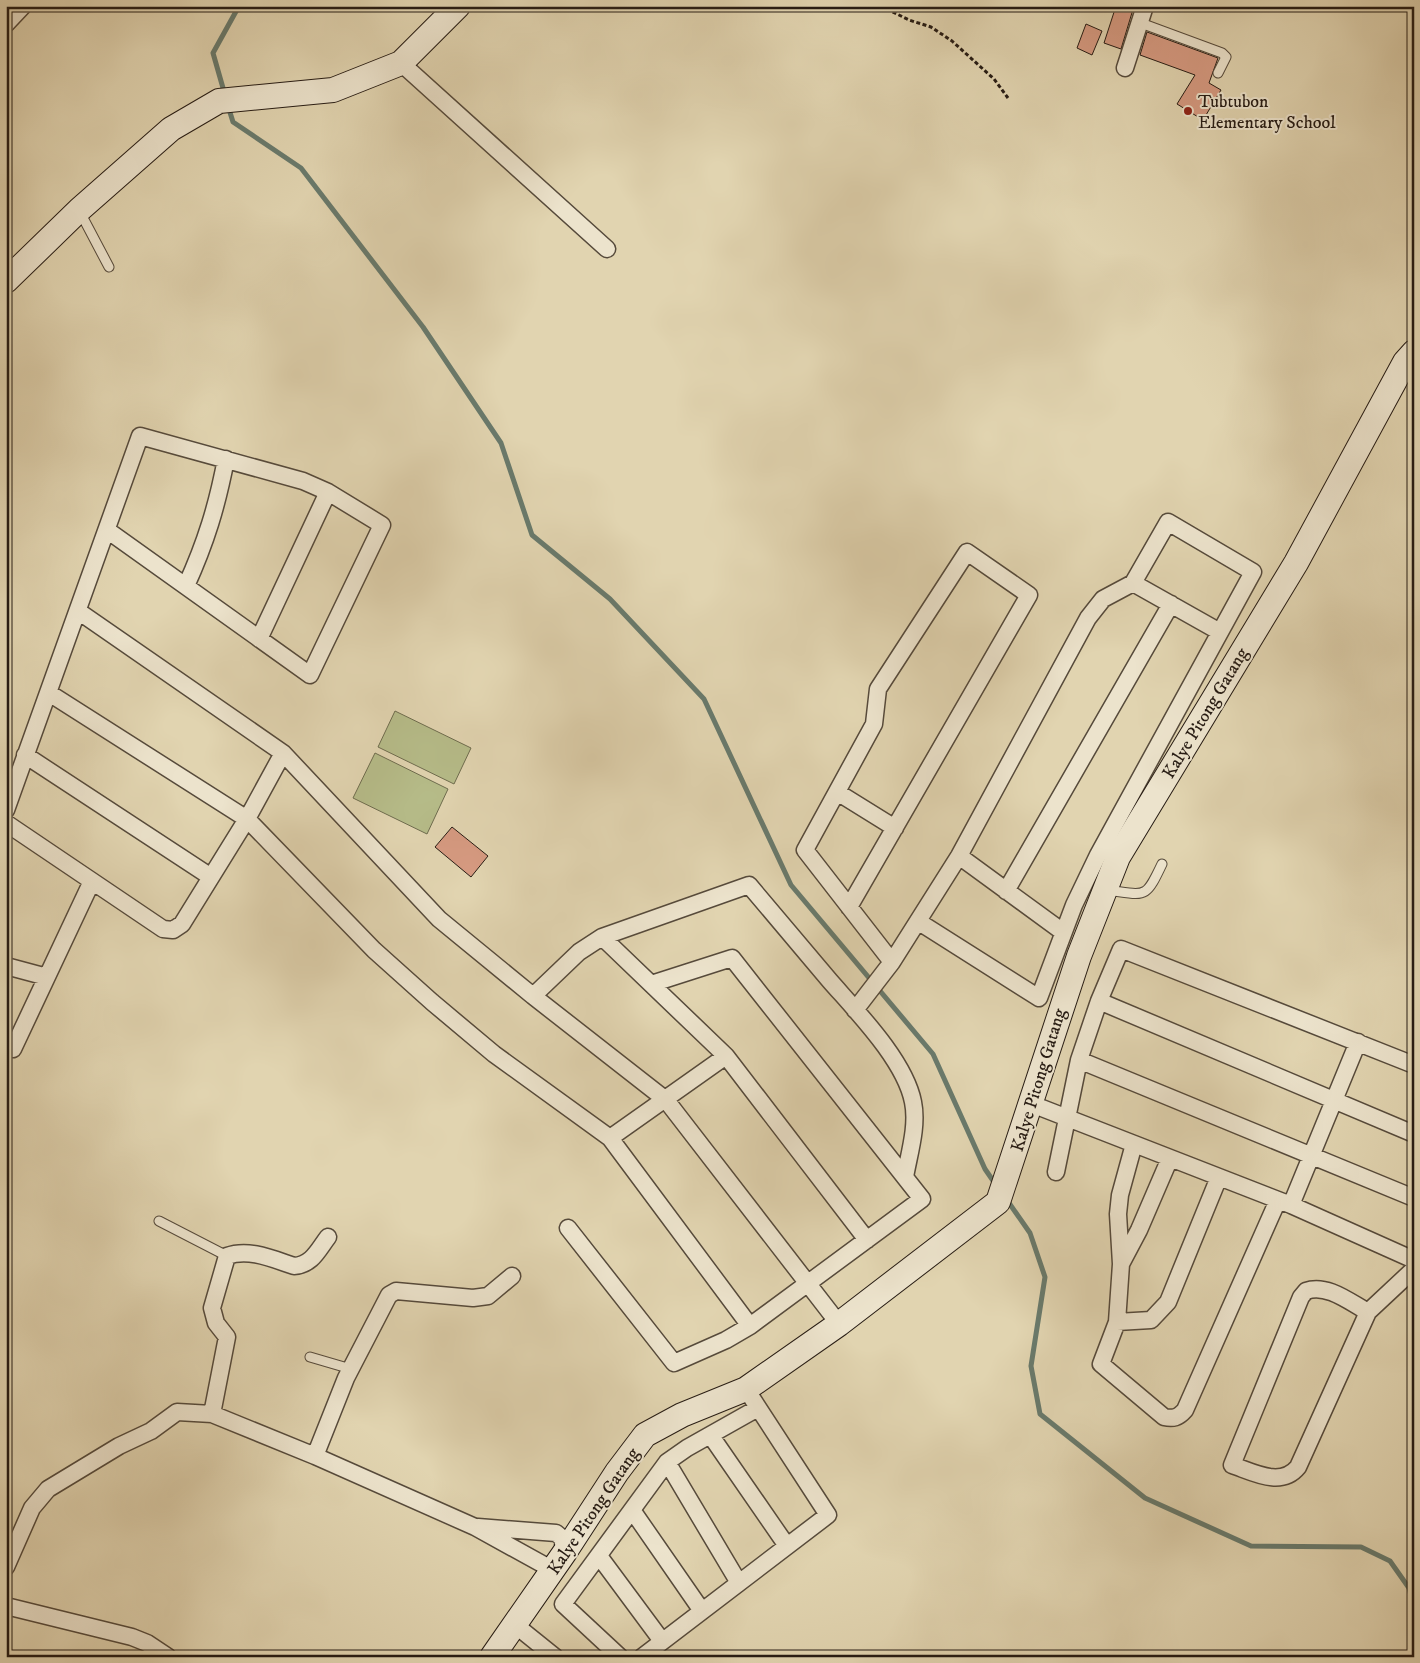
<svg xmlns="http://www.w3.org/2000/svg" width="1420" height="1663" font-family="'IM FELL DW Pica',serif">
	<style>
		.green { fill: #b6bc89; stroke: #6e6c4e }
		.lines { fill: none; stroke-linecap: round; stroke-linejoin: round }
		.stream { stroke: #697a6c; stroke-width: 5 }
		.building { fill: #d69a81; stroke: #271c14 }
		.lane-casing { stroke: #564a3b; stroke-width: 11 }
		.street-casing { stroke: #564a3b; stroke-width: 19 }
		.secondary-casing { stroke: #271c14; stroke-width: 26 }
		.path { stroke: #271c14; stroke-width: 3; stroke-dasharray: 4 2.5; stroke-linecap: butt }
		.lane { stroke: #ece3cc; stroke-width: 9 }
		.street { stroke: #ece3cc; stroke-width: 16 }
		.secondary { stroke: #ece3cc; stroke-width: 24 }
		.poi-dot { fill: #8f2418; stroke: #ece3cc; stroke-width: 2 }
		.labels { text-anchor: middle; stroke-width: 4; stroke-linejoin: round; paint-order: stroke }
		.poi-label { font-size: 18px; fill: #271c14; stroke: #ece3cc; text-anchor: start }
		.street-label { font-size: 18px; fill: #271c14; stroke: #ece3cc }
	</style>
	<rect width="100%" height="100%" fill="#e1d4b0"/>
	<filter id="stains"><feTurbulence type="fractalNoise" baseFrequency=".004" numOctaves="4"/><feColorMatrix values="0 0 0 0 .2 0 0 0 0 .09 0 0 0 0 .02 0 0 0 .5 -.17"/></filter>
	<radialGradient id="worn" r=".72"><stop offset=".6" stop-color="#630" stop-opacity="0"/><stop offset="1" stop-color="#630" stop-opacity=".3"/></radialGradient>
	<path class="green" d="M395,711l76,37 -17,36 -76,-37z
		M375,753l73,36 -21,45 -74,-36z"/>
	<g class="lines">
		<path class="stream" d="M225,95l-12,-42 26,-47
			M228,106l5,16 68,46 122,159 78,116 31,92 78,64 94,100 87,186 142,169 52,115 11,16
			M1007,1200l23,33 15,44 -14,89 9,48 105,84 106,48 110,1 29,14 19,27 5,21"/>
	</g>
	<path class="building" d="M1116,6h18l-13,43 -17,-6z
		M1086,24l16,7 -10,24 -15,-7z
		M1147,32l71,26 -9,25 12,7 -18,30 -26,-16 18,-29 -55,-20z
		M452,827l36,29 -17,21 -36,-30z"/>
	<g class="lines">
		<defs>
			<path id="lane" d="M1138,22l84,31 4,4 -8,16
				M80,212l29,55
				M1107,890c39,5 38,10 55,-26
				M159,1221l68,35
				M310,1357l41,12"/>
			<path id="street" d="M6,24l17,-18
				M401,63l206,186
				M1125,68l20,-62
				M1133,583l87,49
				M186,586c20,-44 31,-80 40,-127
				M78,611l205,142 156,166 94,77 133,104 173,224
				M259,639l69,-147
				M49,693l198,126 127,131 58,52 62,52 116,84 140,188
				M25,755l186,122
				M837,792l58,36
				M6,810l134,-374 163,45 25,11 54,33 -72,150 -203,-145
				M6,823l157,106 10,1 9,-6 65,-105 36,-66
				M959,856l104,76
				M1006,891l165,-287
				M849,907l180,-312 -62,-43 -89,137 -4,35 -69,126 87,112
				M602,937l124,119 141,184
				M6,966l41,11
				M533,996l46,-44 23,-15 147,-52c27,32 54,64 81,96 28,32 75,80 83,121 5,24 -4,52 -8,75
				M1099,1001l315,133
				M855,1010l37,-48 67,-106 129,-238 15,-19 30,-16 35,-61 85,50 -155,283 -24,50 -35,93 -120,-76
				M6,1047l7,2 79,-168
				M1079,1060l335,138
				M1029,1103l262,102 123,55
				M610,1138l116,-82
				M1134,1144l-14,51 -2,19 3,50 -4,58 -16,42 63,53c9,2 14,1 21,-7l93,-210
				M1056,1172l23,-112 20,-59 22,-52 293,116
				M1291,1205l67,-163
				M568,1228l106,135 52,-23 24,-14 172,-127 -190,-241 -81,26
				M1121,1264l18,-34 31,-72
				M1368,1312c-17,-9 -41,-29 -62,-21l-5,6 -69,168c21,7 49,23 66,2l70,-155 46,-43
				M1117,1322l34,-2 17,-18 51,-125
				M212,1414l103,42 160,71 78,43
				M711,1436l76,110
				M315,1456l31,-78 43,-83 7,-4 77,7 15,-2 24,-20
				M667,1462l72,121
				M632,1510l70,101
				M478,1527l78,6 6,5 3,14
				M599,1556l63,85
				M6,1567l26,-59 16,-19 71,-43 32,-15 26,-19 35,2 15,-77 -11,-14 -4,-15 15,-52c22,-8 46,3 67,10 18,-1 24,-16 34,-29
				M6,1606l126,31 15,6 21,14
				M514,1624l41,33
				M620,1657l-57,-53 104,-142 20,-14 71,-40
				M642,1657l186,-142 -82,-126"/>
			<path id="secondary" d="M6,281l73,-71 92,-81 48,-28 114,-11 68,-27 57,-57
				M492,1657l73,-105 52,-80 28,-37 37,-20 64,-26 93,-65 159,-122 81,-246 39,-99 178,-294 109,-201 9,-10"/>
		</defs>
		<use href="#lane" class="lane-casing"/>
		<use href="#street" class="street-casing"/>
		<use href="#secondary" class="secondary-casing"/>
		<path class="path" d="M881,6l28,14 22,7 21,14 42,38 14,19"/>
		<use href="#lane" class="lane"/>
		<use href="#street" class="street"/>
		<use href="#secondary" class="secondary"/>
	</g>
	<circle class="poi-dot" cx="1188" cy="111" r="5"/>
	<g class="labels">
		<g class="poi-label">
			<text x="1198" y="107">Tubtubon<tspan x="1198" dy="21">Elementary School</tspan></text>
		</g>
		<g class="street-label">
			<text transform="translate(1205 713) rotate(-59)" y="6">Kalye Pitong Gatang</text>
			<text transform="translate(1038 1080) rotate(-73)" y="6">Kalye Pitong Gatang</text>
			<text transform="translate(593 1511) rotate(-56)" y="6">Kalye Pitong Gatang</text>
		</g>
	</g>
	<rect width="1420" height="1663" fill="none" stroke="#e1d4b0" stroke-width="25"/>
	<rect x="8" y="8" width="1405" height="1648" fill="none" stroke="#271c14" stroke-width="2.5"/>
	<rect x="12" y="12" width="1395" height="1638" fill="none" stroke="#271c14"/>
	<rect width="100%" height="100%" filter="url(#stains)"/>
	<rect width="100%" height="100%" fill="url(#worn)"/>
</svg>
